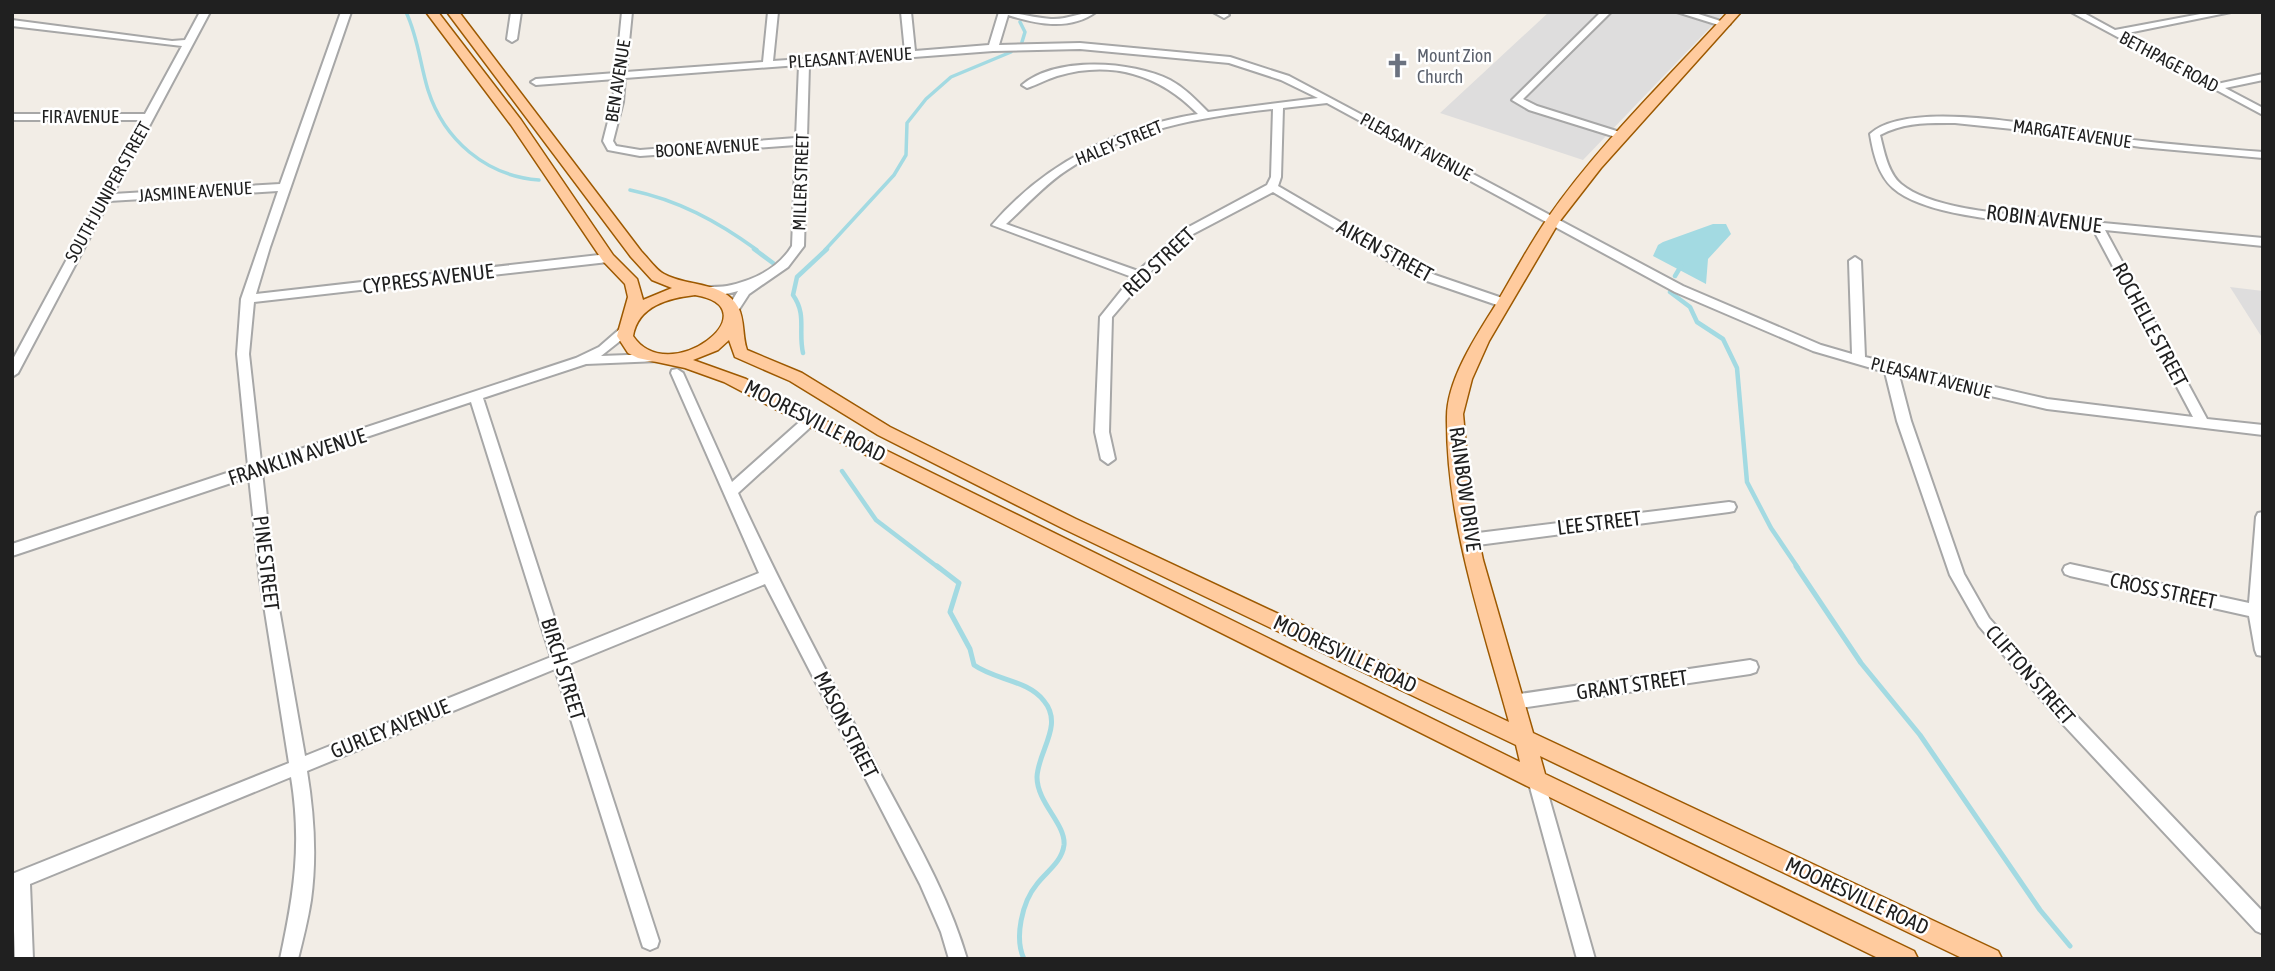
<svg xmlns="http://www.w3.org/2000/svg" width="2275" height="971" font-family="'Asap Condensed',sans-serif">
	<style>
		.residential { fill: #dedddd }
		.water { fill: #a3dae2 }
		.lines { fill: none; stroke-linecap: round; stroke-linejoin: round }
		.stream-far2 { stroke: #a3dae2; stroke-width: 3.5 }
		.stream-far1 { stroke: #a3dae2; stroke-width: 4.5 }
		.stream { stroke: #a3dae2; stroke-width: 5 }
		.minor-casing { stroke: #a7a7a7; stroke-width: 4 }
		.major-casing { stroke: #9d5900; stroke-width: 3 }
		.minor { fill: #fff; fill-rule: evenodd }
		.major { fill: #ffcb9e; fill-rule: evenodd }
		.labels { text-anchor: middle; stroke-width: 5; stroke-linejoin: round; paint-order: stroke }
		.far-worship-label { font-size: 18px; fill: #5b616d; stroke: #fff; text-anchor: start }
		.far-street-label { font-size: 18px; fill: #202020; stroke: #fff }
		.street-label { font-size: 21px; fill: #202020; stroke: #fff }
	</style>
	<rect width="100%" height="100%" fill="#f2ede6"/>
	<path class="residential" d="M1549,12h176l-142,148 -143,-47z
		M2230,287l33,4v48z"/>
	<path class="water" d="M1713,224h13l5,10 -23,25 -2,25 -53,-28 5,-11 5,-3z"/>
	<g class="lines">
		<path class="stream-far2" d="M406,12c12,25 14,52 22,78 16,50 58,86 111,90
			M1020,22l5,10 -3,10
			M630,190c48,10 87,31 127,60
			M825,250l69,-75 12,-20 1,-32 19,-24 25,-22 60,-25"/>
		<path class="stream-far1" d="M754,249l19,14
			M1675,276l6,-10
			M1670,292l20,15 7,15 26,17 14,29 10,114 24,46 27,40
			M803,353c-5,-23 4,-38 -10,-58l4,-18 30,-28
			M842,471l34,49 63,48"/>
		<path class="stream" d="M937,566l22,17 -9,29 20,37 4,16c21,15 54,15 70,36 20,24 -6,50 -7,76 0,26 29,47 27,68 -2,17 -18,27 -27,39 -15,18 -23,54 -13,75
			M1796,566l65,97 59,72 120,175 30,36"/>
		<defs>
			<path id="minor" d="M200,12h10l-97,182 167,-10 61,-172h10l-81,235 -14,47 352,-40 6,4 -6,4 -354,40 -5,52 12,108 315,-104 23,-11 23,-20h8l2,3 -2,3 -29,23 54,-2 4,1 2,3 -2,3 -73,3 -103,34 82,253 194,-78 -88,-200 1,-3 5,-1 6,4 49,109 73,-65h10l2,3 -2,3 -77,70c44,96 94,189 143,282 32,60 67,119 86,184h-18l-8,-27 -21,-48 -155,-300 -196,80 90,277 -2,6 -7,3 -7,-3 -2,-6 -86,-272 -248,102c7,43 10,86 4,129 -3,20 -8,39 -13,59h-18c14,-65 22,-115 11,-182l-261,107 3,75h-18l-3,-85 277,-111 -29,-183 -11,-103 -237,79v-12l236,-78 -11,-112 4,-55 37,-108 -169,10 -91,172 -6,4v-16l130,-241h-130v-6h133l37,-68 -170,-20v-6l160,21 13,-1zM471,402l80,255 -246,99 -31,-176 -12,-108z
				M511,12h10l-4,27 -5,3 -5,-3z
				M622,12h10l-6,60 137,-10 5,-50h10l-5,49 132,-9 -4,-40h10l4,39 74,-6 10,-33c18,0 34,6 52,7 16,1 30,-7 45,-7 -26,19 -60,12 -88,3l-9,30 81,-2 150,14 59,19 394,210 138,59 31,9 -3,-93 6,-4 6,4 4,96 182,42 146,18 -100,-188c-50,-6 -163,-8 -200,-41 -15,-13 -20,-36 -23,-54 42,-39 199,-2 255,5 46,6 92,9 138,13v6l-122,-11 -109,-16 -77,-8c-27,0 -51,-1 -75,12 4,16 8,38 21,49 35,29 125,31 170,36 64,6 128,12 192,18v8l-158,-16 102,189 56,6v10l-216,-26 -148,-34 12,46 53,153 25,44 82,92 192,202v22l-7,-3 -197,-211 -80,-94 -29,-51 -53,-154 -12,-49 -72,-21 -138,-59 -348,-189 -44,5 -2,69 -3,9 132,77 25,12 73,25 2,3 -2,3h-8l-73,-25 -25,-12 -129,-77 -80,42 -40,35 -41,48 -3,115 6,27 -7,5 -7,-5 -6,-27 5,-115 32,-40 -140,-52c53,-62 126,-98 206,-111 -39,-40 -87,-54 -141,-38 -10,3 -20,9 -30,12l-5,-3c34,-29 110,-24 148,-5 15,8 26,20 38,32l110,-14 -37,-18 -52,-17 -149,-14 -87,2 -184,14 -5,181 -16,21 -39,27 -13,20 -4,1 -6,-4 12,-20c-12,3 -28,8 -38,0 7,-6 17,-3 27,-5 25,-5 51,-17 65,-40l4,-101 -156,11 -32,-6 -5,-9 10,-39 2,-23 -79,6 -5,-3 5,-3 80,-6zM799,65l-3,73 -156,12 -24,-4 -3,-5 10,-39 2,-24zM1273,109l-2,68 -4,8 -82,44 -47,42 -132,-47c20,-18 38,-39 61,-54 62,-41 134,-53 206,-61z
				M1213,12h12l4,3 -5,3z
				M1601,12h10l-88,87 14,7 89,28v4l-4,1 -93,-29 -17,-10z
				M1677,12h15l38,12 -5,3z
				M2071,12h11l33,18 96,-18h20l-108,22 94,50 46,-10v6l-38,8 38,20v7z
				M1729,502l5,1 2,4 -2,4 -5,1 -259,34 -5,-2 -2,-4 2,-4 5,-2z
				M2263,512v144l-6,-1 -2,-5 -6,-34 -179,-40 -5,-2 -2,-4 2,-4 5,-2 179,39 7,-86 2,-4z
				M1750,660l6,2 2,5 -2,5 -6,2 -237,35 -6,-2 -2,-5 2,-5 6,-2z
				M1536,772l6,3 2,5 51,179h-18l-49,-179 2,-5z"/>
			<path id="major" d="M426,12h12l83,108 92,135 24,24 6,21 29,-12 -20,-8 -21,-23 -184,-245h12l182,239c7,7 15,19 23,23 23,13 60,7 74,33 7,13 4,29 9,43l55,23 88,54 186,92 433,203c-27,-99 -63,-201 -62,-305 0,-37 29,-81 48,-111 17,-29 33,-59 52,-87 52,-75 120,-140 181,-207h13l-140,156 -42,54 -70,119 -17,38 -9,35 8,88 12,58 50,173 465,218 4,8h-38l-424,-203 5,18 369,177 4,8h-38l-351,-172 -725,-363 -80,-42 -39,-14 -47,-10 -10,-5 -11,-17 11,-39 -3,-13 -22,-23 -92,-136zM695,295c79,13 -26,95 -62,41 5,-30 35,-38 62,-41zM729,340l6,17 55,24 88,54 186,94 452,216 4,17 -704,-346 -70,-37 -53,-19 25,-10z"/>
		</defs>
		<use href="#minor" class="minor-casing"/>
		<use href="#major" class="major-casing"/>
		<use href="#minor" class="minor"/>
		<use href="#major" class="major"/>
	</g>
	<defs>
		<symbol id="church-bare" viewBox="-9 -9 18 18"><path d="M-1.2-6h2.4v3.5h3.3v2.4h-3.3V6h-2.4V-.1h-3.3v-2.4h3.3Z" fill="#6b7280" stroke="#fff" stroke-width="2.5" paint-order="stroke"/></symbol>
	</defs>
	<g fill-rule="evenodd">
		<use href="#church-bare" x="1380" y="48" width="35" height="35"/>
	</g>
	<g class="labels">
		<g class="far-worship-label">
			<text x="1417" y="62">Mount Zion<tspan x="1417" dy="21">Church</tspan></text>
		</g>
		<g class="far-street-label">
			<text transform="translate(850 58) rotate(-4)" y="6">PLEASANT AVENUE</text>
			<text transform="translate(2169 62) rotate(28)" y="6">BETHPAGE ROAD</text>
			<text transform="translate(618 81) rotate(-81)" y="6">BEN AVENUE</text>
			<text x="80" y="123">FIR AVENUE</text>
			<text transform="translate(2072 134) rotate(8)" y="6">MARGATE AVENUE</text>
			<text transform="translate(1119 143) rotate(-22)" y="6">HALEY STREET</text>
			<text transform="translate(1416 147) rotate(28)" y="6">PLEASANT AVENUE</text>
			<text transform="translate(707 148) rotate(-4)" y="6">BOONE AVENUE</text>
			<text transform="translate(801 182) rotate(-88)" y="6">MILLER STREET</text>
			<text transform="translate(108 192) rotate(-61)" y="6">SOUTH JUNIPER STREET</text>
			<text transform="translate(195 192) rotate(-4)" y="6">JASMINE AVENUE</text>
			<text transform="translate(1931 378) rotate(14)" y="6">PLEASANT AVENUE</text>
		</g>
		<g class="street-label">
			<text transform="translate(2044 219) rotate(7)" y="7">ROBIN AVENUE</text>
			<text transform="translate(1385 251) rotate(29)" y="7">AIKEN STREET</text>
			<text transform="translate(1159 262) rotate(-43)" y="7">RED STREET</text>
			<text transform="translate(428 279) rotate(-7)" y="7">CYPRESS AVENUE</text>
			<text transform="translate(2150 325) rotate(62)" y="7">ROCHELLE STREET</text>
			<text transform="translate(815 421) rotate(27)" y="7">MOORESVILLE ROAD</text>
			<text transform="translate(297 457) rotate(-18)" y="7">FRANKLIN AVENUE</text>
			<text transform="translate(1465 489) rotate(82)" y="7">RAINBOW DRIVE</text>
			<text transform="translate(1599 523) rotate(-7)" y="7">LEE STREET</text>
			<text transform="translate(266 563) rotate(83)" y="7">PINE STREET</text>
			<text transform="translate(2163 591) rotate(12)" y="7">CROSS STREET</text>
			<text transform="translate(1345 654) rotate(25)" y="7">MOORESVILLE ROAD</text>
			<text transform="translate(563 669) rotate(73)" y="7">BIRCH STREET</text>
			<text transform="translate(2030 675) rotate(49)" y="7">CLIFTON STREET</text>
			<text transform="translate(1632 685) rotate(-8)" y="7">GRANT STREET</text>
			<text transform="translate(846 725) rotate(63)" y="7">MASON STREET</text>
			<text transform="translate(390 729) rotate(-22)" y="7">GURLEY AVENUE</text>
			<text transform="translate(1857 896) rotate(25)" y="7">MOORESVILLE ROAD</text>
		</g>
	</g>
	<rect width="2275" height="971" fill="none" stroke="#202020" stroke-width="28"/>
</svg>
